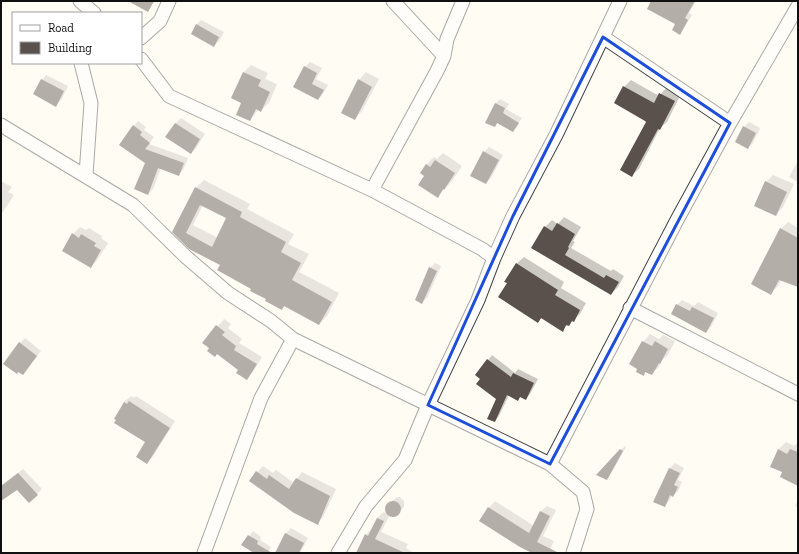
<svg xmlns="http://www.w3.org/2000/svg" width="799" height="554" font-family="'Zilla Slab',serif">
	<style>
		.shadow { fill: #0003; fill-rule: evenodd }
		.building { fill: #5a514c; fill-rule: evenodd }
		.lines { fill: none; stroke-linecap: round; stroke-linejoin: round }
		.street-casing { stroke: #434343; stroke-width: 15 }
		.street { stroke: #fff; stroke-width: 13 }
		.marked { fill: none; stroke: #1d4ed8; stroke-width: 3; stroke-linejoin: round }
	</style>
	<rect width="100%" height="100%" fill="#fffcf4"/>
	<path class="shadow" d="M130,1h25l-7,9z
		M652,1h44l-7,12 3,2 -8,13 -5,5 -3,-9z
		M201,20l23,12 -5,9 -5,4 -18,-20z
		M310,62l12,6 -6,11 12,6 -5,9 -5,5 -13,-32z
		M251,65l17,8 -3,6 12,5 -8,19 -8,7 -2,-1 -9,11 -7,-17v-30z
		M366,72l13,7 -17,32 -8,8 5,-39z
		M46,75l22,11 -7,14 -5,5 -14,-25z
		M631,80l28,16 8,-9 14,7 -14,28 -7,6 -21,41 -7,6 15,-53 -1,-2 -31,-17 9,-16z
		M500,99l9,5 -3,5 16,9 -9,13 -15,-9 -3,4 -8,-4 9,-19z
		M181,118l24,16 -9,14 -5,5 -24,-16 9,-14z
		M138,121l8,6 -2,3 10,7 -5,7 39,14 -5,12 -5,5 -17,-7 -8,21 -5,5 -2,-31 -12,-37z
		M749,122l11,6 -7,15 -5,4 -4,-20z
		M489,147l14,8 -12,23 -5,5 -2,-31z
		M443,153l19,13 -10,15 -14,15 -12,-31 8,-8 3,2z
		M798,161v21l-9,-5z
		M773,175l21,9 -11,23 -7,8 -10,-33z
		M204,180l46,24 -3,5 47,25 -6,10 21,10 -10,18 40,21 -12,23 -8,8 -35,-19 -17,-6 -94,-68 23,-43zM203,205l25,13 -10,20 -25,-13z
		M1,181l11,6 -4,5 6,3 -9,14 -4,5z
		M564,217l17,10 -8,14 2,1 -4,6 40,23 2,-2 11,7 -6,11 -7,7 -79,-46 13,-21 7,-7 6,4z
		M788,222l10,6v58l-16,-7 -4,7 -7,7 10,-64z
		M80,227l6,3 3,-2 13,8 -1,2 7,5 -10,16 -7,8 -18,-33z
		M524,257l40,25 -3,6 25,15 -6,11 -18,16 -20,-12 -4,3 -30,-38 8,-19z
		M435,263l6,3 -14,32 -5,4 8,-34z
		M682,300l12,6 4,-4 20,11 -7,14 -5,5 -34,-18 5,-9z
		M224,319l7,5 -3,4 14,11 -3,4 23,14 -9,15 -7,7 -7,-9 -35,-27z
		M650,334l9,5 4,-4 12,6 -7,14 -6,5 -3,7 -8,7 -5,-3 -3,3v-32z
		M25,338l16,13 -18,23 -3,-31z
		M492,355l23,18 3,-4 20,10 -8,15 -4,5 -5,-3 -3,3 -9,-4 -10,21 -4,5 2,-22 -16,-20 7,-19z
		M131,396l3,2 2,-2 39,25 -22,35 -6,7 -1,-21 -22,-40z
		M786,442l8,4 4,-4v42l-15,-13 -5,-21z
		M625,446l1,1 -16,28 -4,4 -8,-5z
		M675,463l9,5 -6,12 4,2 -4,9 -5,5 -1,-1 -3,6 -5,5 -9,-4 15,-34z
		M263,466l10,7 3,-3 18,13 8,-11 34,17 -13,28 -6,6 -60,-51z
		M23,469l19,20 -5,5 -20,-6 -16,11v-13z
		M397,497h3l4,4v6l-7,7h-7l-9,18 27,12 -2,4 8,5h-57l9,-18 6,-7 5,-10 7,-6 2,1 1,-8z
		M798,500v7l-3,-1z
		M495,501l39,25 6,-14 7,-6 9,4 -13,26 11,5 -5,10 -2,2h-13l-53,-32 8,-13z
		M291,528l17,10 -8,15h-19l-4,-2 9,-18z
		M253,531l8,6 -1,3 11,7 -3,6h-12l-13,-9z"/>
	<path class="building" d="M128,1h26l-6,11z
		M651,1h44l-10,17 3,2 -8,15 -8,-5 3,-6 -28,-15z
		M196,24l23,13 -5,10 -23,-13z
		M304,66l13,7 -5,11 12,6 -6,10 -25,-13z
		M243,72l18,8 -3,6 12,6 -9,20 -5,-3 -6,12 -14,-6 5,-12 -10,-5z
		M41,79l23,12 -8,16 -23,-13z
		M358,79l14,8 -17,33 -14,-7z
		M623,86l31,17 5,-10 16,8 -15,29 -2,-1 -26,48 -12,-7 26,-48 -1,-1 -31,-18z
		M495,103l10,5 -2,5 16,10 -6,9 -16,-9 -2,4 -10,-4z
		M175,123l25,16 -9,15 -26,-17z
		M133,125l9,7 -2,3 10,8 -5,6 39,14 -5,13 -21,-8 -10,27 -14,-6 11,-26 -26,-18z
		M743,126l13,7 -8,16 -13,-7z
		M483,151l16,9 -13,24 -16,-8z
		M435,160l20,13 -11,17 -1,-1 -5,9 -20,-13 6,-9 -4,-3 6,-9 4,3z
		M765,181l22,11 -11,24 -22,-10z
		M195,187l47,25 -2,5 46,25 -5,10 20,11 -9,17 40,22 -13,23 -35,-19 -2,4 -17,-9 1,-2 -16,-8 1,-2 -34,-19 3,-5 -31,-16 -17,-17zM200,205l26,13 -14,29 -26,-14z
		M557,223l18,11 -7,13 1,1 -4,7 39,23 2,-3 13,7 -8,13 -80,-47 13,-22 8,5z
		M780,228l18,10v49l-19,-7 -8,15 -20,-11z
		M72,233l7,5 2,-4 15,9 -2,3 7,4 -10,18 -29,-17z
		M516,263l42,27 -3,5 25,15 -6,12 -2,-1 -3,5 -3,-1 -3,7 -22,-14 -3,5 -40,-26 9,-14 -3,-1z
		M429,267l8,4 -15,33 -7,-4z
		M676,304l14,7 2,-4 22,11 -8,15 -35,-19z
		M216,325l9,7 -3,3 14,11 -2,4 23,14 -10,16 -11,-7 2,-3 -21,-16 -2,3 -8,-6 2,-3 -7,-5z
		M642,341l10,5 3,-5 13,8 -8,15 -1,-1 -7,12 -7,-3 -1,4 -8,-4 1,-3 -8,-5z
		M19,342l18,14 -14,19 -5,-3 -1,2 -14,-10z
		M487,359l24,18 2,-4 21,10 -8,17 -6,-3 -2,4 -11,-6 -12,27 -8,-3 9,-20 -20,-15 4,-5 -5,-4z
		M129,401l41,27 -23,36 -11,-7 9,-15 -31,-19 2,-3 -2,-1 10,-17 3,2z
		M620,449l3,2 -16,29 -11,-5z
		M778,449l9,5 3,-5 8,3v34l-18,-9 2,-5 -12,-5z
		M669,468l11,5 -6,12 4,2 -5,10 -3,-2 -5,12 -12,-5z
		M256,471l11,8 2,-4 20,14 7,-11 34,18 -12,29 -24,-12 -45,-32z
		M18,473l20,22 -9,8 -12,-13 -16,11v-15z
		M385 509a8 8 0 1 1 16 0a8 8 0 1 1-16 0Z
		M488,507l41,26 11,-22 10,5 -13,26 22,11h-27l-12,-6 -41,-26z
		M377,518l7,3 -9,18 30,14h-49l9,-19 3,2z
		M285,533l19,10 -5,10h-24z
		M248,535l10,6 -1,3 15,9h-18l-13,-8z"/>
	<g class="lines">
		<defs>
			<path id="street" d="M80,1l14,12
				M393,1l51,55
				M603,37l127,86
				M141,38l19,-17 9,-20
				M141,59l28,37 203,94 110,59 12,9
				M81,63l10,40 -5,72
				M1,125l132,80 52,51 43,37 43,28 22,18 257,125 33,28 4,17 -14,44
				M372,190l65,-119 7,-15 3,-17 16,-38
				M630,308l168,86
				M550,464l127,-244 53,-97 68,-117
				M204,553l57,-155 32,-59
				M338,553l28,-47 39,-46 23,-55 50,-105 16,-42 19,-42 43,-81 64,-134"/>
		</defs>
		<use href="#street" class="street-casing"/>
		<use href="#street" class="street"/>
	</g>
	<path d="M0 0H799V554H0ZM603,37l127,86 -180,341 -122,-59 85,-189z" fill="#fffcf4" fill-opacity=".55" fill-rule="evenodd"/>
	<path class="marked" d="M603,37l127,86 -180,341 -122,-59 85,-189z"/>
	<rect width="799" height="554" fill="none" stroke="#101010" stroke-width="4"/>
	<rect x="12" y="12" width="130" height="52" fill="#ffffff" stroke="#9f9f9f"/>
	<rect x="20" y="25" width="20" height="6" fill="#ffffff" stroke="#9f9f9f"/>
	<text x="48" y="32" font-size="12" fill="#101010">Road</text>
	<rect x="20" y="42" width="20" height="12" fill="#5a514c" stroke="#9f9f9f"/>
	<text x="48" y="52" font-size="12" fill="#101010">Building</text>
</svg>
